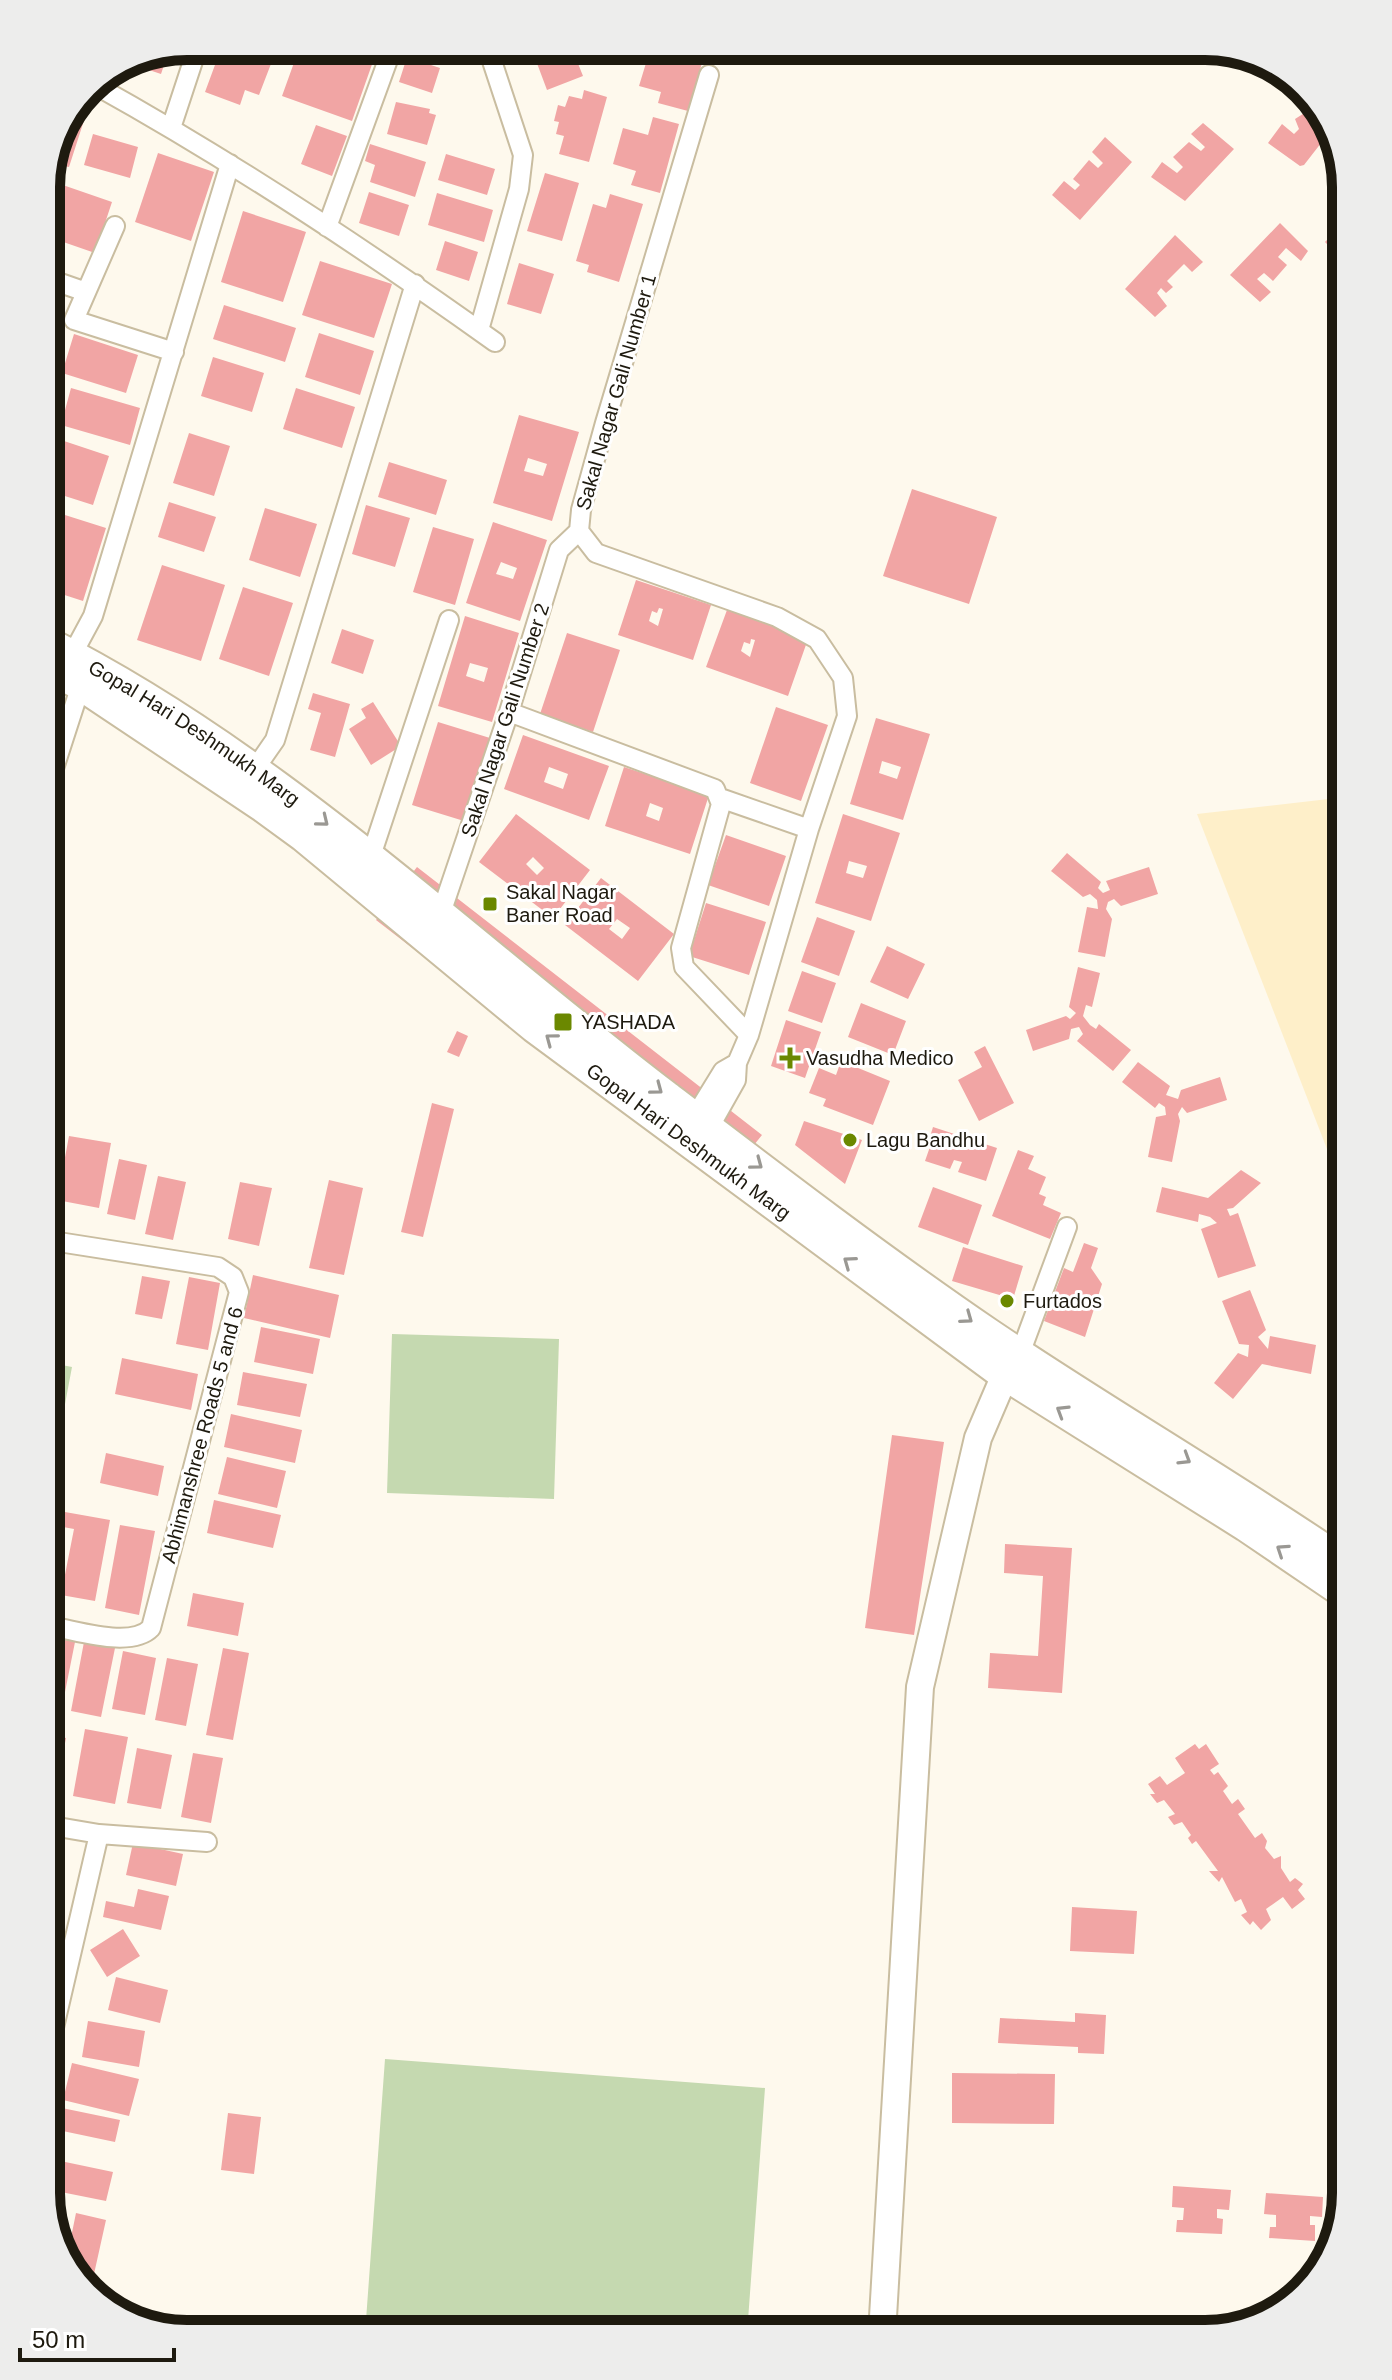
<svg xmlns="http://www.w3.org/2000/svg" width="1392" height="2380" font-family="Helvetica,sans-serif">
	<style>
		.built { fill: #feefc9 }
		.green { fill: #c5d9b0 }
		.building { fill: #f1a5a4; fill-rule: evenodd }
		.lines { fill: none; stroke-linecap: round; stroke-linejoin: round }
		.street-casing { stroke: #c9bda0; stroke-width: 22 }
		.secondary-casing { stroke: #c9bda0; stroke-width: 30 }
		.primary-casing { stroke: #c9bda0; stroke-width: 34 }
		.street { stroke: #fff; stroke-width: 18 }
		.secondary { stroke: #fff; stroke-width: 26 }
		.primary { stroke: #fff; stroke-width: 30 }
		.oneway { stroke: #9a9893 }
		.poi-dot { fill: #6b8800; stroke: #fff; stroke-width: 3 }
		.labels { text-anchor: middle; stroke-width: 6; stroke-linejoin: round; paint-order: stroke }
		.street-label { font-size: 20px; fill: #1e1a0f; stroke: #fff }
		.poi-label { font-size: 20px; fill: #1e1a0f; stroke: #fff; text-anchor: start }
		.rim { fill: none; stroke: #1e1a0f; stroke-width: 10 }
	</style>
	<rect width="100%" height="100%" fill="#fef9ed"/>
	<path class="built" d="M1346,797v401l-149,-384z"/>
	<path class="green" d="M392,1334l167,5 -5,160 -167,-6z
		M46,1362l26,5 -26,138z
		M385,2059l380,29 -18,246h-382z"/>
	<path class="building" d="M222,46h41l-2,5 13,5 -15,39 -14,-5 -5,15 -35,-13z
		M300,46h56l20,7 -24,68 -70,-25z
		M565,46h6l12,30 -36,14 -12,-32z
		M673,47l31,9 -16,55 -30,-8 3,-11 -22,-6 11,-36 20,6z
		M169,50l-8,24 -36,-12 9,-5z
		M407,57l33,11 -8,25 -33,-11z
		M584,90l23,7 -18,65 -30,-8 5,-18 -8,-2 3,-12 -5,-1 4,-16 7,2 4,-11 13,3z
		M396,102l34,7 -1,4 7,2 -9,30 -40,-11z
		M79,106l9,2 -19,59 -16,-3z
		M1319,111l13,18 -28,36 -4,1 -32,-23 14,-19 12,10 5,-5 -4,-10 11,-7 5,5z
		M653,117l26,7 -19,69 -29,-8 5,-14 -23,-7 10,-36 25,7z
		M1203,123l31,26 -49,52 -34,-24 11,-15 15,11 6,-6 -10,-10 16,-15 12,9 4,-4 -14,-13z
		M316,125l31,11 -15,40 -31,-12z
		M93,134l45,13 -8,31 -46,-13z
		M1105,137l27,25 -52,58 -28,-25 12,-14 11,9 5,-5 -7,-6 16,-19 9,8 5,-5 -11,-11z
		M370,144l56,18 -11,35 -45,-15 5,-17 -10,-4z
		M158,153l56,19 -23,69 -56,-19z
		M446,154l49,15 -8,26 -49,-15z
		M545,173l34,10 -17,58 -35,-10z
		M57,183l55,19 -17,51 -49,-17v-22z
		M369,192l40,13 -10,31 -40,-13z
		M437,193l56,17 -9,32 -56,-17z
		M610,194l33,10 -24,78 -32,-10 2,-7 -13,-4 17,-57 13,4z
		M243,211l63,21 -23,70 -62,-20z
		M1346,220v44l-21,-22z
		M1280,223l28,28 -7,10 -15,-13 -8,9 9,8 -14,16 -9,-8 -7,6 14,13 -11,10 -30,-27z
		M1175,235l28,27 -11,10 -8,-8 -17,17 6,6 -7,6 -5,-5 -4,5 10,13 -12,11 -30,-28z
		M445,241l33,11 -9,29 -33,-11z
		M320,261l72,23 -18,54 -72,-23z
		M519,263l35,11 -13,40 -34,-10z
		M224,305l72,23 -11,34 -72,-23z
		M319,333l55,18 -14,44 -55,-18z
		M74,334l64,21 -12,38 -64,-20z
		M213,357l51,16 -12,39 -51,-16z
		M71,388l69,20 -10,37 -69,-20z
		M296,388l59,19 -13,41 -59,-19z
		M519,415l60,17 -27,89 -59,-18zM528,458l19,6 -4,12 -19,-5z
		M189,433l41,13 -16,50 -41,-13z
		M46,435l63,21 -16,49 -47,-15z
		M389,462l58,18 -11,35 -58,-18z
		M912,489l85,28 -28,87 -86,-28z
		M169,502l47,15 -12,35 -46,-15z
		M366,505l44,13 -15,49 -43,-13z
		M265,508l52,16 -17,53 -51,-17z
		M46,509l60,19 -23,73 -37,-12z
		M493,522l54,18 -27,81 -54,-18zM501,562l16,6 -4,11 -17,-5z
		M433,527l41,12 -19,66 -42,-13z
		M162,565l63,20 -24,76 -64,-21z
		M636,580l75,25 -18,55 -75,-25zM659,608l4,1 -5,17 -9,-5 3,-10 5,2z
		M243,587l50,16 -24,73 -50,-17z
		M727,610l81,29 -20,57 -82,-29zM751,639l4,1 -5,17 -9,-6 3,-9 6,2z
		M465,616l54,17 -27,89 -54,-16zM470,663l18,5 -4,14 -18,-6z
		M342,629l32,11 -11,34 -32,-11z
		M567,633l53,17 -27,82 -53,-18z
		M313,693l37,11 -15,53 -25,-7 11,-37 -13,-4z
		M373,702l28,44 -30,19 -22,-36 17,-11 -5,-9z
		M776,707l52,18 -27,76 -51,-18z
		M876,718l54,16 -27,86 -53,-16zM882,761l19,6 -4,12 -18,-6z
		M438,722l52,16 -26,83 -52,-16z
		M523,735l86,31 -20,54 -85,-31zM549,767l19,7 -5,15 -19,-7z
		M624,767l85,28 -19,59 -85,-28zM650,803l13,5 -4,13 -13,-5z
		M516,814l74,56 -37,48 -74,-56zM533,857l11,11 -7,7 -11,-11z
		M843,814l57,19 -29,88 -56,-18zM849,861l18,5 -4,12 -17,-5z
		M726,835l60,21 -17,50 -61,-21z
		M1346,841v28l-1,1 -15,-14z
		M1067,853l34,29 -3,6 5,5 7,-3 -4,-9 43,-14 9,27 -37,12 -7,-7 -6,3 -2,7 6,10 -7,38 -27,-5 9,-45 11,2 -1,-9 -7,-6 -7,3 -32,-26z
		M417,867l345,268 -41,51 -345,-266z
		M601,878l73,56 -36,47 -73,-56zM617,919l13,9 -8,11 -13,-10z
		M706,903l60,19 -17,53 -60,-19z
		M817,917l38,14 -16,45 -38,-14z
		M887,946l38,18 -17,35 -38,-17z
		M1078,967l22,6 -8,34 -6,-2 -3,11 7,9 6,4 3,-5 32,26 -18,21 -36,-30 6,-7 -4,-7 -8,2 -2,10 -36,12 -7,-21 40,-14 4,3 6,-6 -7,-6z
		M802,971l34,12 -14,40 -34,-12z
		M861,1003l45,18 -13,34 -45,-18z
		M786,1020l35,12 -16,46 -34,-12z
		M457,1031l11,5 -9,21 -12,-5z
		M985,1046l29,57 -35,18 -21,-41 24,-13 -8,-15z
		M841,1061l49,20 -17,44 -50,-19 3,-7 -17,-6 10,-25 17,7z
		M1138,1062l32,24 -4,9 12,4 3,-9 39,-13 7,23 -40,13 -5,-6 -4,7 2,7 -8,41 -24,-5 8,-40 10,-2 -1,-8 -6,-4 -4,5 -33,-26z
		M432,1103l22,6 -31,128 -22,-5z
		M804,1121l58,19 -17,44 -50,-39z
		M933,1127l64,21 -11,33 -28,-9 4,-10 -8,-2 -4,9 -25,-8 7,-20 -3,-1z
		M69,1136l42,7 -12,65 -42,-8z
		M1018,1150l16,6 -6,13 18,8 -7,17 7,3 -3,8 18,8 -11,26 -58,-23z
		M119,1159l28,6 -12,55 -28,-6z
		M46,1164l14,4 -9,43 -5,-1z
		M1241,1170l20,13 -28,25 -6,1 3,7 8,-3 18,53 -38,12 -17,-49 16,-6 -7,-6 -11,-3 -1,8 -42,-10 6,-25 46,11z
		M158,1176l28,6 -13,58 -28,-6z
		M1346,1179v56l-19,-49z
		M329,1180l34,8 -19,87 -35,-7z
		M240,1182l32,6 -13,58 -31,-7z
		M933,1187l49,18 -14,40 -50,-18z
		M1084,1243l14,5 -7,20 11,16 -17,53 -41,-16 20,-53 9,4z
		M963,1247l60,19 -10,33 -61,-18z
		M253,1275l86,20 -9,43 -86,-20z
		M142,1276l28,5 -8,38 -27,-5z
		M189,1277l31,6 -12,67 -32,-6z
		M1250,1290l16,40 -8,7 10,12 2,-13 46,9 -5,29 -49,-10 -29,35 -19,-16 24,-30 10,4 1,-12 -10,-1 -17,-43z
		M261,1327l59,12 -7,35 -59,-12z
		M122,1358l76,16 -7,36 -76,-16z
		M243,1372l64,12 -7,33 -63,-12z
		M231,1414l71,16 -7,33 -71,-16z
		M892,1435l52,7 -30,193 -49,-7z
		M106,1453l58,13 -6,30 -58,-13z
		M227,1457l59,14 -9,37 -59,-14z
		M214,1500l67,15 -8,33 -66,-15z
		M65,1512l45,8 -15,81 -34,-6 13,-66 -11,-2z
		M46,1524l14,3 -11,61h-3z
		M120,1525l35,6 -16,84 -34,-7z
		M1005,1544l67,4 -10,145 -74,-5 2,-35 48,3 5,-80 -39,-3z
		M193,1593l51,10 -6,33 -51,-10z
		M46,1636l29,6 -11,55 -18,-3z
		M84,1642l31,6 -14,69 -30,-6z
		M223,1648l26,5 -16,87 -27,-5z
		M123,1651l33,7 -11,57 -33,-6z
		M167,1658l31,6 -12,62 -31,-6z
		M85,1729l43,8 -13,67 -42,-8z
		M46,1734l20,4 -12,62 -8,-2z
		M1195,1744l4,5 7,-5 13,20 -9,6 4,5 4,-3 10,14 -5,5 9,13 6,-5 7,10 -7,5 17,24 7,-5 5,8 -2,7 9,11 7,-3v12l9,14 5,-4 8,6 -5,6 7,9 -13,10 -9,-12 -17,12 5,11 -10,10 -8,-9 -3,4 -9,-10 6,-3 -6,-13 -6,3 -13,-25 -3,5 -10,-11h9l-22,-30 -4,3 -4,-6 3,-3 -9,-13 -8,3 -6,-8 7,-3 -11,-14 -7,3 -7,-9h5l-7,-10 12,-8 7,9 18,-12 -10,-15z
		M137,1748l35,7 -11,54 -34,-6z
		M193,1753l30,5 -12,65 -30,-6z
		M133,1843l50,11 -7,32 -50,-11z
		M138,1889l31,7 -8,34 -58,-13 3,-16 28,6z
		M46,1890l10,2 -6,36 -4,-1z
		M1072,1907l65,4 -3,43 -64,-3z
		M123,1929l17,27 -33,21 -17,-27z
		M116,1977l52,13 -8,33 -52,-13z
		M1075,2013l31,2 -2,39 -26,-1v-6l-80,-4 2,-25 75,4z
		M88,2021l57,10 -6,36 -57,-10z
		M72,2063l67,16 -10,37 -66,-16z
		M952,2073l103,1 -1,50 -102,-1z
		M62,2108l58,12 -5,22 -57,-12z
		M228,2113l33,4 -7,57 -33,-4z
		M51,2159l62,13 -7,29 -60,-12z
		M1173,2186l58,4 -2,20 -12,-1v9l6,1 -1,15 -46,-2 1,-12h6l1,-12 -12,-1z
		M1266,2193l57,4 -1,20 -12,-1v9h5v16l-46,-3 1,-11h6v-12l-12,-1z
		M76,2213l30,7 -12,54 -21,-5 -7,-7z
		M1308,2269l11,5 -20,18z"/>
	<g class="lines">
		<defs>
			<path id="street" d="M709,75l-104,348 -24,87 -2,21 17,22 181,64 40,22 26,39 4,38 -38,113 -60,206 -12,28 -1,17 -27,48
				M93,84c139,77 272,165 402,258
				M171,128l27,-82
				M115,226l-41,94 100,32
				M327,227l66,-181
				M46,278l40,14
				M479,330l40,-141 4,-34 -36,-109
				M72,655l21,-39 137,-452
				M509,712l206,77 6,15 -40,144 3,19 65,68
				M250,776l25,-36 140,-456
				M46,793l35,-108
				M720,798l89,31
				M370,859l79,-239
				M440,916l69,-204 50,-162 20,-19
				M694,1118l29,-47 14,-8
				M1020,1354l47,-127
				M46,1625c27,5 85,24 105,3l88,-336 -6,-15 -15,-10 -172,-27
				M99,1834l108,8
				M46,2062l53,-228 -53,-9"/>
			<path id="secondary" d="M882,2334l38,-647 58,-249 27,-63 11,-17"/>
			<g id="primary">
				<path id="s1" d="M46,642c229,115 418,300 620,454 106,81 213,163 323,238 117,79 240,150 357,230"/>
				<path id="s2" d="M46,667l35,18 181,121 41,30 231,191 465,344 247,155 100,68"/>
			</g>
		</defs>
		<use href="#street" class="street-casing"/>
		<use href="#secondary" class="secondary-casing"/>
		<use href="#primary" class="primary-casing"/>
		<use href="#street" class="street"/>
		<use href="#secondary" class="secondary"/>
		<use href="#primary" class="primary"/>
	</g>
	<defs><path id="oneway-chevron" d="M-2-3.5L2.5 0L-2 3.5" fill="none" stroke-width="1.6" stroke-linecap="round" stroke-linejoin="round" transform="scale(2)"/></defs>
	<g class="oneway">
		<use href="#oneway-chevron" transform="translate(323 821) rotate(39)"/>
		<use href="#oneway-chevron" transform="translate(551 1039) rotate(-143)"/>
		<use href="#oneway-chevron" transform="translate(657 1089) rotate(37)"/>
		<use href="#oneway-chevron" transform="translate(757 1164) rotate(37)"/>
		<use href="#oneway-chevron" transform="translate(849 1262) rotate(-144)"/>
		<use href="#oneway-chevron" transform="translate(967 1318) rotate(36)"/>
		<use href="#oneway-chevron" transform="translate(1062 1411) rotate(-148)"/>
		<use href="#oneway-chevron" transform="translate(1185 1459) rotate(32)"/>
		<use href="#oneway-chevron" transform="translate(1282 1550) rotate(-146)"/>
	</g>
	<g class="poi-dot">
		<rect x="482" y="896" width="16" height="16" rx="4"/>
		<rect x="553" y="1012" width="20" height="20" rx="4"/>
		<path d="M786 1046h8v8h8v8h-8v8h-8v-8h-8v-8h8z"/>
		<circle cx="850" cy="1140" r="8"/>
		<circle cx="1007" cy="1301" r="8"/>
	</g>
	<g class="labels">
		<g class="street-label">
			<text transform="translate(616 392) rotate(-74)" y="7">Sakal Nagar Gali Number 1</text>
			<text transform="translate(505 720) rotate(-72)" y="7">Sakal Nagar Gali Number 2</text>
			<text dy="7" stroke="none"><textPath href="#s1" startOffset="174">Gopal Hari Deshmukh Marg</textPath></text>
			<text dy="7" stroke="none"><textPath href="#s2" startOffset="800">Gopal Hari Deshmukh Marg</textPath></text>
			<text transform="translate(202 1435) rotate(-75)" y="7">Abhimanshree Roads 5 and 6</text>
		</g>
		<g class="poi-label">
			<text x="506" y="899">Sakal Nagar<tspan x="506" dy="23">Baner Road</tspan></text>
			<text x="581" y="1029">YASHADA</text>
			<text x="806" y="1065">Vasudha Medico</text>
			<text x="866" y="1147">Lagu Bandhu</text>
			<text x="1023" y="1308">Furtados</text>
		</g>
	</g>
	<path d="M0 0H1392V2380H0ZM187 60H1205A127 127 0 0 1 1332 187V2193A127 127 0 0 1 1205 2320H187A127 127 0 0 1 60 2193V187A127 127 0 0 1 187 60Z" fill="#ededec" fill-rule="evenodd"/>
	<path class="rim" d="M187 60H1205A127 127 0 0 1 1332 187V2193A127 127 0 0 1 1205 2320H187A127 127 0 0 1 60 2193V187A127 127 0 0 1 187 60Z"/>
	<path d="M20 2348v12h154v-12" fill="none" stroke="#1e1a0f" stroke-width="4"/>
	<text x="32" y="2348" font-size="24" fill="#1e1a0f" stroke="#ffffff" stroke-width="6" paint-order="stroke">50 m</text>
</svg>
